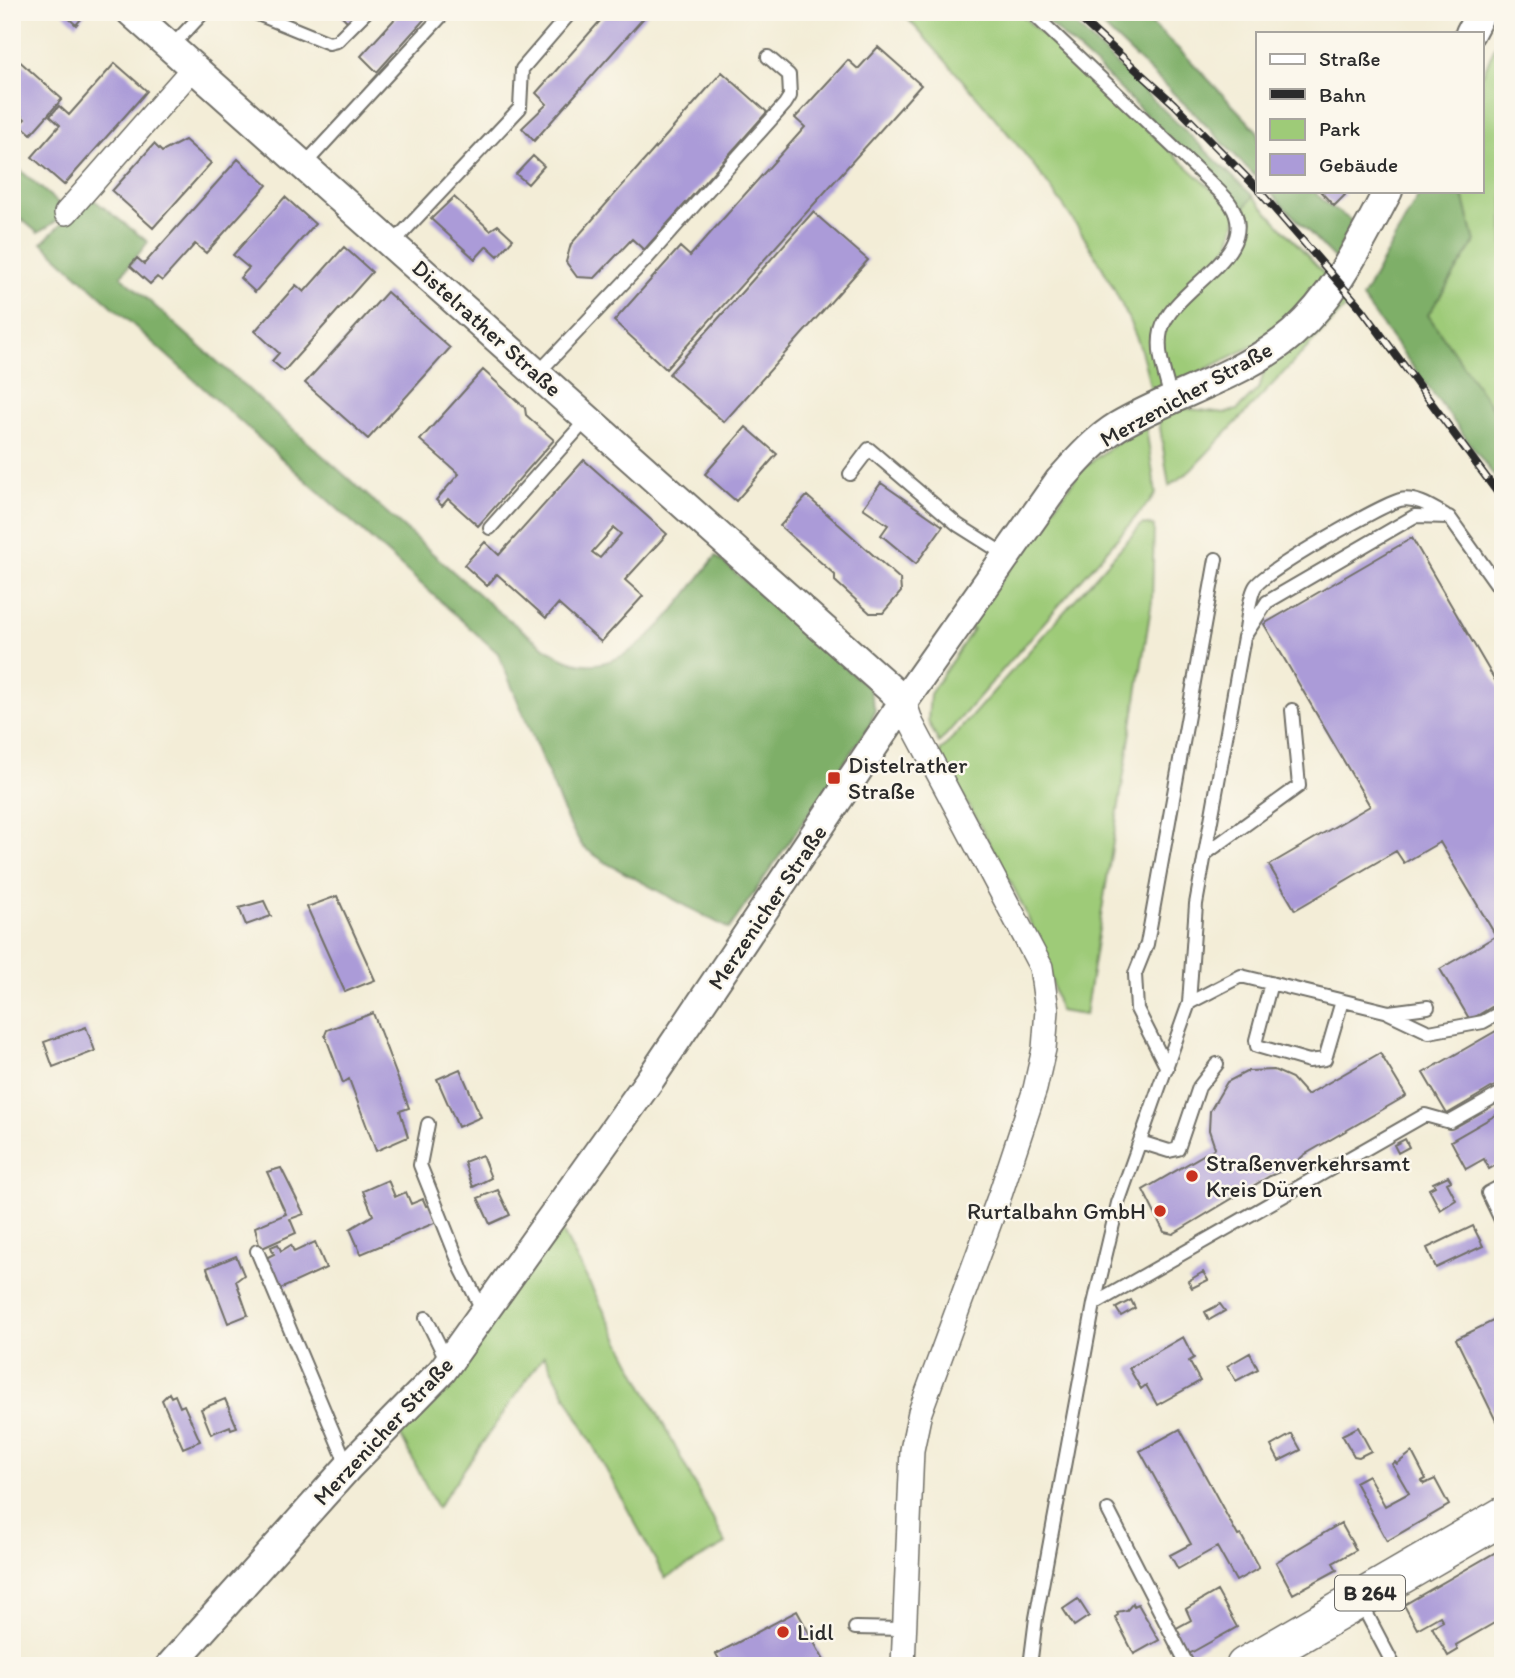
<svg xmlns="http://www.w3.org/2000/svg" width="1515" height="1678" font-family="Itim,sans-serif">
	<style>
		.green { fill: #9ecb78; stroke: #647b52; stroke-width: 2 }
		.forest { fill: #7eaf68; stroke: #546d4a; stroke-width: 2 }
		.building { fill: #ab9bd8; fill-rule: evenodd }
		.lines { fill: none; stroke-linecap: round; stroke-linejoin: round }
		.service-casing { stroke: #716f67; stroke-width: 16 }
		.minor-casing { stroke: #716f67; stroke-width: 26 }
		.tertiary-casing { stroke: #716f67; stroke-width: 32 }
		.primary-casing { stroke: #716f67; stroke-width: 40 }
		.service { stroke: #fff; stroke-width: 12 }
		.minor { stroke: #fff; stroke-width: 23 }
		.tertiary { stroke: #fff; stroke-width: 28 }
		.primary { stroke: #fff; stroke-width: 37 }
		.rail-casing { stroke: #2b2b2b; stroke-width: 8 }
		.rail { stroke: #fbf7ec; stroke-width: 5; stroke-dasharray: 16; stroke-linecap: butt }
		.poi-dot { fill: #c8321e; stroke: #fbf7ec; stroke-width: 2.5 }
		.labels { text-anchor: middle; stroke-width: 5; stroke-linejoin: round; paint-order: stroke }
		.shield { fill: #fbf7ec; stroke: #696865; stroke-width: 2 }
		.shield-label { font-size: 21px; font-weight: bold; fill: #2b2b2b }
		.street-label { font-size: 23px; fill: #2b2b2b; stroke: #fbf7ec }
		.poi-label { font-size: 23px; fill: #2b2b2b; stroke: #fbf7ec; text-anchor: start }
	</style>
	<rect width="100%" height="100%" fill="#fbf7ec"/>
	<filter id="ink" filterUnits="userSpaceOnUse"><feTurbulence type="fractalNoise" baseFrequency=".0143" numOctaves="2"/><feDisplacementMap in="SourceGraphic" scale="14" xChannelSelector="R" yChannelSelector="G"/><feConvolveMatrix kernelMatrix="1 2 1 2 8 2 1 2 1" color-interpolation-filters="sRGB"/></filter>
	<filter id="wash" filterUnits="userSpaceOnUse"><feTurbulence type="fractalNoise" baseFrequency=".00686" numOctaves="4" result="noise"/><feDisplacementMap in="SourceGraphic" scale="28" xChannelSelector="R" yChannelSelector="G"/><feGaussianBlur stdDeviation="1.57" result="paint"/><feColorMatrix in="noise" values="0 0 0 0 0 0 0 0 0 0 0 0 0 0 0 0 0 1.4 0 .05"/><feComposite in="paint" operator="in"/></filter>
	<g filter="url(#wash)">
		<rect width="100%" height="100%" fill="#f3edd7"/>
		<path class="green" d="M902,12h116l220,201 -9,32 -51,55 2,8 58,-63 4,-34 11,-15 75,82 -55,58 -121,60c-4,-19 -8,-39 -15,-57 -51,-127 -145,-225 -235,-327z
			M1498,40l5,1v382l-76,-108 48,-73 -13,-51h20v-115z
			M1341,297l7,8 -158,166 -21,15 -11,-72 15,-7 52,6 12,-3 23,-23 4,-17z
			M1145,421l11,73 -217,249 -11,-22 2,-27 43,-65 -6,-1 115,-159z
			M1142,524l12,2 -2,75 -67,414 -26,-4c-18,-92 -76,-176 -120,-258z
			M560,1227l166,317 -61,34 -121,-223 -107,153 -37,-74z"/>
		<path class="forest" d="M1036,12h26l191,184 -11,15 -141,-141z
			M1088,12h51l48,45 71,75v47l-63,-65z
			M12,163l52,45 -6,12 -20,13 -26,-22z
			M1269,191h45l13,13 25,17 -17,38z
			M1421,191h41l13,51 -47,73 75,108v65l-141,-190z
			M89,196l59,46 -27,34 374,333c22,16 43,36 66,48 66,34 121,-59 155,-101l153,132 6,22 -5,15 -141,204 -121,-65 -25,-17 -15,-25 -70,-169 -456,-410z"/>
		<g id="blocks">
			<path class="building" d="M62,12h25l-11,13z
				M338,12h23l-11,12z
				M401,12h30l-54,60 -16,-16z
				M608,12h41l-115,129 -12,-13 25,-24 -11,-11z
				M878,47l43,38 -255,284 -52,-48 66,-74 10,9 115,-129 -10,-9 53,-58 10,9z
				M16,58l46,41 -31,35 -11,-10 5,-5 -13,-12v-45z
				M115,63l32,28 -83,94 -32,-28 28,-32 -10,-9 9,-10 10,9z
				M722,72l45,40 -123,138 -12,-11 -37,39 -18,-1 -11,-15 5,-18z
				M185,140l26,23 -58,65 -41,-37 42,-47 8,8z
				M533,156l11,10 -16,18 -12,-10z
				M238,159l29,26 -61,68 -11,-9 -33,37 -5,-4 -7,7 -20,-18 7,-8 7,6z
				M1320,191h21l4,4 -11,11z
				M285,197l30,27 -60,68 -15,-14 9,-10 -16,-13z
				M454,197l36,33 8,-5 15,14 -15,17 -11,-10 -12,13 -44,-40z
				M813,212l55,48 -144,162 -55,-48z
				M344,247l28,25 -88,99 -12,-10 7,-8 -24,-22 41,-46 8,7z
				M387,292l63,56 -82,91 -63,-56z
				M483,370l42,38 1,7 28,25 -76,86 -30,-27 -6,7 -6,-6 23,-26 -39,-34z
				M746,427l31,27 -41,47 -31,-27z
				M584,460l83,74 -42,46 18,16 -42,46 -43,-38 -12,14 -49,-44 -10,12 -23,-21 21,-23 14,13zM614,528l7,6 -21,24 -8,-6z
				M881,483l62,43 -27,38 -35,-29 7,-10 -25,-17z
				M807,496l93,83 1,13 -18,21h-13l-35,-32v-6l-55,-49z
				M1412,538l91,156v306l-33,20 -30,-51 56,-33 -56,-94 -36,21 -8,-12 -101,59 -26,-45 101,-59 -106,-182z
				M337,896l38,84 -30,12 -38,-85z
				M264,901l7,15 -25,9 -7,-17z
				M373,1013l36,95 -9,3 8,26 -32,14 -27,-72 -6,4 -18,-48 2,-5z
				M86,1027l9,24 -42,16 -9,-25z
				M1503,1027v54l-56,33 -24,-41z
				M1380,1053l26,43 -102,59 -13,12 -21,9 -97,58 -9,-2 -21,-42 72,-42 -6,-18 1,-19 17,-29 21,-11 26,-1 18,8 15,17z
				M460,1069l21,48 -23,10 -21,-48z
				M1503,1111v50l-14,8 -5,-10 -18,10 -15,-28z
				M1405,1139l4,8 -11,6 -4,-8z
				M482,1155l9,23 -18,9 -9,-25z
				M281,1168l23,46 -14,5 6,14 -36,16 -5,-22 31,-13 -19,-42z
				M1448,1176l3,5 -4,2 9,17 -16,10 -11,-21 6,-3 -2,-3z
				M388,1180l7,17 11,-5 5,12 12,-5 3,7 4,-1 7,17 -76,32 -11,-25 23,-14 -10,-24z
				M498,1190l12,25 -20,9 -12,-26z
				M1473,1226l10,20 -47,22 -9,-20z
				M315,1242l11,26 -50,23 -14,-31 12,-6 -3,-7 7,-3 3,7 10,-6 3,7z
				M236,1256l8,19 -8,6 12,34 -20,8 -21,-55z
				M1203,1272l5,8 -16,8 -4,-7z
				M1131,1300l4,8 -14,8 -5,-8z
				M1220,1304l5,7 -16,9 -4,-8z
				M1503,1316v102l-7,3 -40,-82z
				M1183,1337l11,21 -5,3 11,20 -43,24 -11,-20 -5,4 -12,-21z
				M1250,1353l8,16 -22,12 -9,-15z
				M169,1393l2,4 4,-2 5,12 4,-2 16,36 -17,7 -21,-48z
				M225,1399l12,28 -6,2 -1,-3 -19,8 -10,-25z
				M1358,1427l13,24 -12,6 -5,-1 -12,-21z
				M1180,1429l58,107 3,-1 18,33 -23,13 -19,-34 -39,22 -8,-14 21,-11 -51,-93z
				M1292,1434l9,16 -22,11 -8,-15z
				M1412,1452l14,27 -4,2 2,3 11,-5 14,26 -62,36 -32,-59 13,-7 17,31 24,-13 -17,-29 3,-2 2,2z
				M1341,1523l15,27 -23,13 4,7 -44,24 -17,-32z
				M1503,1548v70l-47,27 2,5 -10,6 -16,-29 11,-6 -3,-5 -23,13 -13,-24z
				M1217,1591l20,36 -50,28 -14,-25 18,-10 -5,-11z
				M1078,1599l11,17 -15,10 -11,-17z
				M1133,1603l1,3 4,-2 21,36 -25,14 -19,-37 3,-2 -1,-3 10,-2z
				M797,1611l30,55h-104l-7,-12z
				M1078,1659l2,7h-25v-1z"/>
		</g>
	</g>
	<g filter="url(#ink)">
		<use href="#blocks" fill-opacity="0" stroke="#716f67" stroke-width="2"/>
		<g class="lines">
			<defs>
				<path id="service" d="M253,12l76,31 8,-2 29,-29
					M1031,12l178,169c7,8 17,15 22,24 32,51 -59,82 -70,126 -5,21 5,47 10,68
					M171,47l33,-35
					M304,165l141,-153
					M392,244l128,-136 2,-39 49,-57
					M538,373l111,-117 136,-152 5,-8 -1,-21 -21,-18
					M850,474l19,-25 89,76 49,31
					M490,528l98,-110
					M1246,629c2,-12 3,-31 9,-42 8,-15 126,-82 145,-87 15,-4 33,8 45,15
					M1205,854l94,-68 -7,-76
					M1271,983l-15,57 1,6 52,15 16,-2 17,-58
					M1189,1003l7,-99 48,-267 23,-35 148,-86 34,1 54,76
					M1389,1013l40,19 54,-10 20,-11
					M1167,1068l-30,-59 -2,-35 12,-30 69,-385
					M428,1124l-8,41 42,105 22,43
					M1140,1142l29,9 9,-2 21,-62 18,-23
					M1503,1185l-15,8 15,31
					M257,1251l91,216
					M1094,1304l331,-189 25,7 53,-30
					M426,1318l22,45
					M1108,1510l80,156
					M1361,1603l33,63
					M855,1628l48,1
					M1030,1666l6,-48 58,-314 24,-101 71,-200 52,-27 148,36 39,-5"/>
				<path id="minor" d="M66,213l128,-146
					M903,1666l9,-216 8,-38 81,-220 34,-103 9,-40 3,-39 -6,-43 -129,-243 -8,-23"/>
				<path id="tertiary" d="M131,12l773,689
					M1470,33l11,-21
					M170,1666l178,-199 94,-96 209,-293 253,-377 155,-220c18,-20 36,-41 59,-55 56,-33 126,-50 175,-93 43,-38 68,-92 95,-142"/>
				<path id="primary" d="M1245,1666l258,-150"/>
			</defs>
			<use href="#service" class="service-casing"/>
			<use href="#minor" class="minor-casing"/>
			<use href="#tertiary" class="tertiary-casing"/>
			<use href="#primary" class="primary-casing"/>
			<use href="#service" class="service"/>
			<use href="#minor" class="minor"/>
			<use href="#tertiary" class="tertiary"/>
			<use href="#primary" class="primary"/>
			<defs>
				<path id="rail" d="M1073,12l101,92 84,85
					M1259,191l103,118 141,191"/>
			</defs>
			<use href="#rail" class="rail-casing"/>
			<use href="#rail" class="rail"/>
		</g>
	</g>
	<g class="poi-dot">
		<rect x="827" y="771" width="14" height="14" rx="3.5"/>
		<circle cx="1192" cy="1176" r="7"/>
		<circle cx="1160" cy="1211" r="7"/>
		<circle cx="783" cy="1632" r="7"/>
	</g>
	<g class="labels">
		<rect class="shield" x="1335" y="1575.5" width="70" height="35" rx="5"/>
		<g class="shield-label">
			<text x="1370" y="1600">B 264</text>
		</g>
		<g class="street-label">
			<text transform="translate(487 328) rotate(42)" y="8">Distelrather Straße</text>
			<text transform="translate(1186 394) rotate(-29)" y="8">Merzenicher Straße</text>
			<text transform="translate(767 907) rotate(-56)" y="8">Merzenicher Straße</text>
			<text transform="translate(383 1431) rotate(-47)" y="8">Merzenicher Straße</text>
		</g>
		<g class="poi-label">
			<text x="848" y="773">Distelrather<tspan x="848" dy="26">Straße</tspan></text>
			<text x="1206" y="1171">Straßenverkehrsamt<tspan x="1206" dy="26">Kreis Düren</tspan></text>
			<text x="1146" y="1219" text-anchor="end">Rurtalbahn GmbH</text>
			<text x="797" y="1640">Lidl</text>
		</g>
	</g>
	<rect width="1515" height="1678" fill="none" stroke="#fbf7ec" stroke-width="42"/>
	<rect x="1256" y="32" width="228" height="161" fill="#fbf7ec" stroke="#a8a59f" stroke-width="2"/>
	<rect x="1270" y="54" width="35" height="10" fill="#ffffff" stroke="#a8a59f" stroke-width="2"/>
	<text x="1319" y="66" font-size="21" fill="#2b2b2b">Straße</text>
	<rect x="1270" y="89" width="35" height="10" fill="#2b2b2b" stroke="#a8a59f" stroke-width="2"/>
	<text x="1319" y="102" font-size="21" fill="#2b2b2b">Bahn</text>
	<rect x="1270" y="119" width="35" height="21" fill="#9ecb78" stroke="#a8a59f" stroke-width="2"/>
	<text x="1319" y="136" font-size="21" fill="#2b2b2b">Park</text>
	<rect x="1270" y="154" width="35" height="21" fill="#ab9bd8" stroke="#a8a59f" stroke-width="2"/>
	<text x="1319" y="172" font-size="21" fill="#2b2b2b">Gebäude</text>
</svg>
